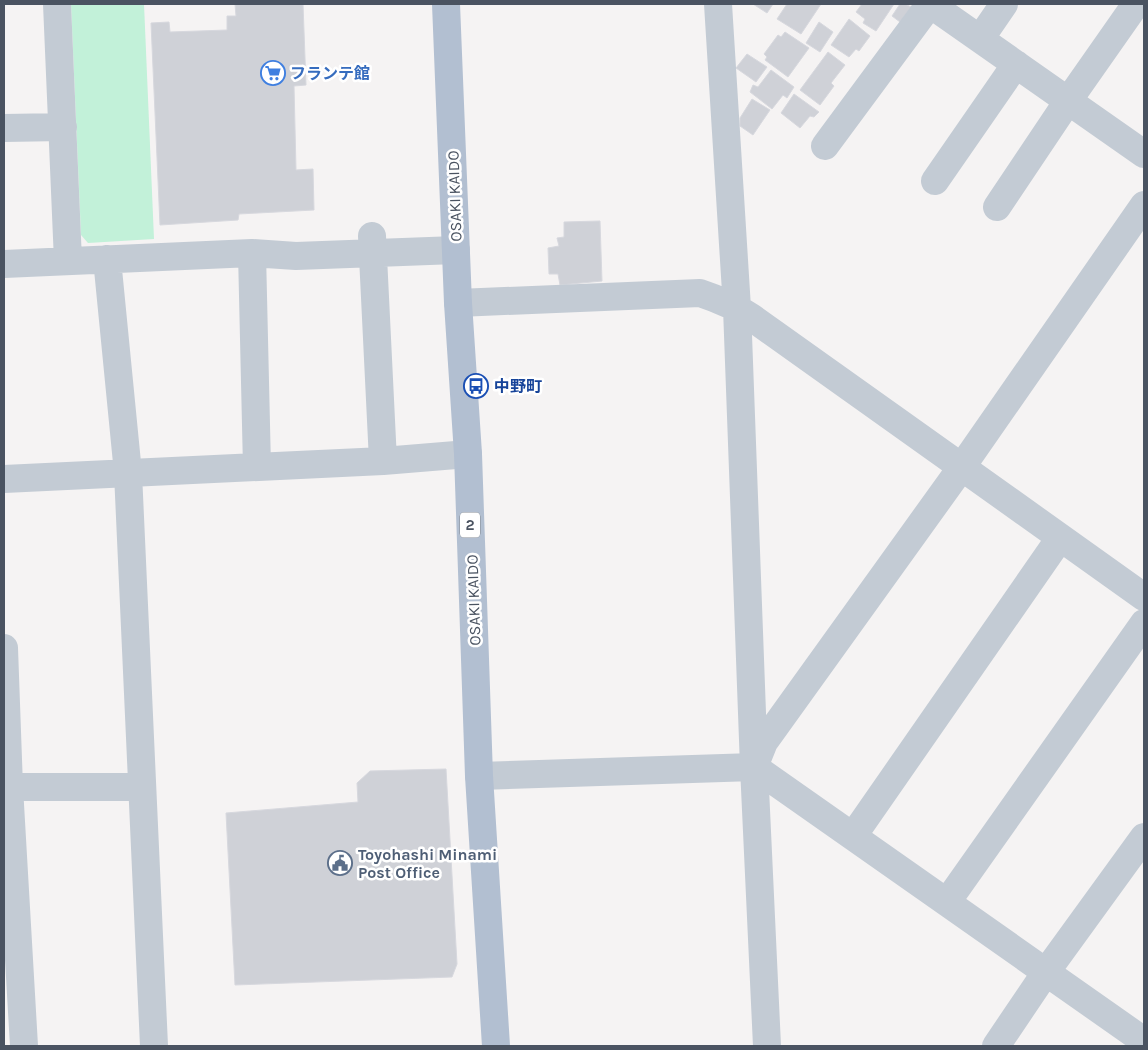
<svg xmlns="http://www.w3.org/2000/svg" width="1148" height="1050" font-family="Karla,'Noto Sans JP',sans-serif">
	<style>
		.green { fill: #c2f1d9 }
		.building { fill: #cfd1d7; stroke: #d7d8de }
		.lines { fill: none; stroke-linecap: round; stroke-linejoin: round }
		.minor { stroke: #c3cbd4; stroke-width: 28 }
		.major { stroke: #b2bfd1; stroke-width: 28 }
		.labels { text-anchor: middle; stroke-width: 5; stroke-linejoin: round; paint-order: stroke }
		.shield { fill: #fff; stroke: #808790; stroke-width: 1 }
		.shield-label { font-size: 15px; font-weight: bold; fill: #4a5361 }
		.shop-label { font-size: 16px; font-weight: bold; fill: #366cbe; stroke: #fff; text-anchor: start }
		.street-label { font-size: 16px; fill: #4a5361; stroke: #fff }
		.transit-label { font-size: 16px; font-weight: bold; fill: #164399; stroke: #fff; text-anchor: start }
		.service-label { font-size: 16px; font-weight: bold; fill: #4e5e75; stroke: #fff; text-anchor: start }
	</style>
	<rect width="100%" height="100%" fill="#f5f3f3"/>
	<path class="green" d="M71,4h73l10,235 -66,4 -7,-8z"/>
	<path class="building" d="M235,4h68l3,81 -12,1 2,84 17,-1 1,41 -75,4 -1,6 -78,5 -9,-202 18,-1 1,10 57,-2v-14h9z
		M753,4h20l-6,9z
		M787,4h34l-20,30 -24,-15z
		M862,4h32l-18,27 -13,-8 2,-4 -9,-7z
		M900,4h5l6,3 -11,15 -8,-6z
		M849,19l21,17 -11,15 -3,-2 -7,8 -18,-12z
		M819,22l14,10 -13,20 -14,-9z
		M785,32l24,16 -21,29 -23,-17 2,-3 -3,-3 14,-19 3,2z
		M828,52l17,13 -14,18 3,3 -14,19 -20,-15z
		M747,54l20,13 -11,15 -20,-14z
		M771,70l23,17 -7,11 -4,-3 -11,14 -22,-17 3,-7 5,2z
		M794,94l25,18 -5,5 -4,-1 -10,12 -19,-15z
		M752,99l18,11 -17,25 -13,-9v-8z
		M600,221l2,60 -42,4 -2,-11h-9l-1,-26 11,-2 -2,-8 7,-1v-15z
		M446,769l11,195 -5,13 -217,8 -9,-172 132,-11 -1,-19 13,-12z"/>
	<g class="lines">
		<path class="minor" d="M57,4l11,257
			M718,4l19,304 17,459 13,279
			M980,39l24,-35
			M4,128l59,-1
			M825,146l105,-142 214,150
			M935,181l81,-117
			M1144,205l-183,263 -197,274 -10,25 390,274
			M997,207l71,-106 68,-97
			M372,236l11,225
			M252,253l5,214
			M107,259l21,214 26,573
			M4,264l248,-11 44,3 160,-6
			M458,303l242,-10c18,6 35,13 51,24l393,280
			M4,479l379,-18 85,-7
			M4,648l5,139 15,259
			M479,776l275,-9
			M4,787h138
			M853,836l207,-298
			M947,902l197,-279
			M996,1046l50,-74 98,-135"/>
		<path class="major" d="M446,4l12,299 10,151 11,322 17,270"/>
	</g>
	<defs>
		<symbol id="supermarket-ring" viewBox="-11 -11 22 22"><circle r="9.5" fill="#fff" stroke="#3f7fe0" stroke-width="1.5"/><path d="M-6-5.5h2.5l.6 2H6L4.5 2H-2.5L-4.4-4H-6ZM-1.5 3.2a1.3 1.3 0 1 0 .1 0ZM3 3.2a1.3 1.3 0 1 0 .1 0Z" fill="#3f7fe0"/></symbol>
		<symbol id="bus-ring" viewBox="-11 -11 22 22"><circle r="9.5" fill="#fff" stroke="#1a4fb4" stroke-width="1.5"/><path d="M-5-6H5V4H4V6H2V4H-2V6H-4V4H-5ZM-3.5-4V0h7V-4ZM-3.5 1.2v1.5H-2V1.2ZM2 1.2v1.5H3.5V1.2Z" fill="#1a4fb4"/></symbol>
		<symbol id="civic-ring" viewBox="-11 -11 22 22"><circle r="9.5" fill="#fff" stroke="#5c6f8a" stroke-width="1.5"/><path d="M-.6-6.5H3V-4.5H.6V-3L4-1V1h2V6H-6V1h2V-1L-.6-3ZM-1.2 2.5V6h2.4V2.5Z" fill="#5c6f8a"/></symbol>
	</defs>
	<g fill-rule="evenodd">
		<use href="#supermarket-ring" x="259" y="59" width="28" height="28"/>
		<use href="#bus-ring" x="462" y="372" width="28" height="28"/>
		<use href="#civic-ring" x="326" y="849" width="28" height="28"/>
	</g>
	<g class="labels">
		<rect class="shield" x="460" y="512.5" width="20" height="25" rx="4"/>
		<g class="shield-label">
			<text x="470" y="530">2</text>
		</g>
		<g class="shop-label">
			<text x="290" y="79">フランテ館</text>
		</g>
		<g class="street-label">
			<text transform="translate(454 196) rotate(-92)" y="6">OSAKI KAIDO</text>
			<text transform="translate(473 600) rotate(-92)" y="6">OSAKI KAIDO</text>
		</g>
		<g class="transit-label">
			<text x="494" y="392">中野町</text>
		</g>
		<g class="service-label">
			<text x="358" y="860">Toyohashi Minami<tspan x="358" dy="18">Post Office</tspan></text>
		</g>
	</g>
	<rect width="1148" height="1050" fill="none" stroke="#4a5361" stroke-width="10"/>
</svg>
